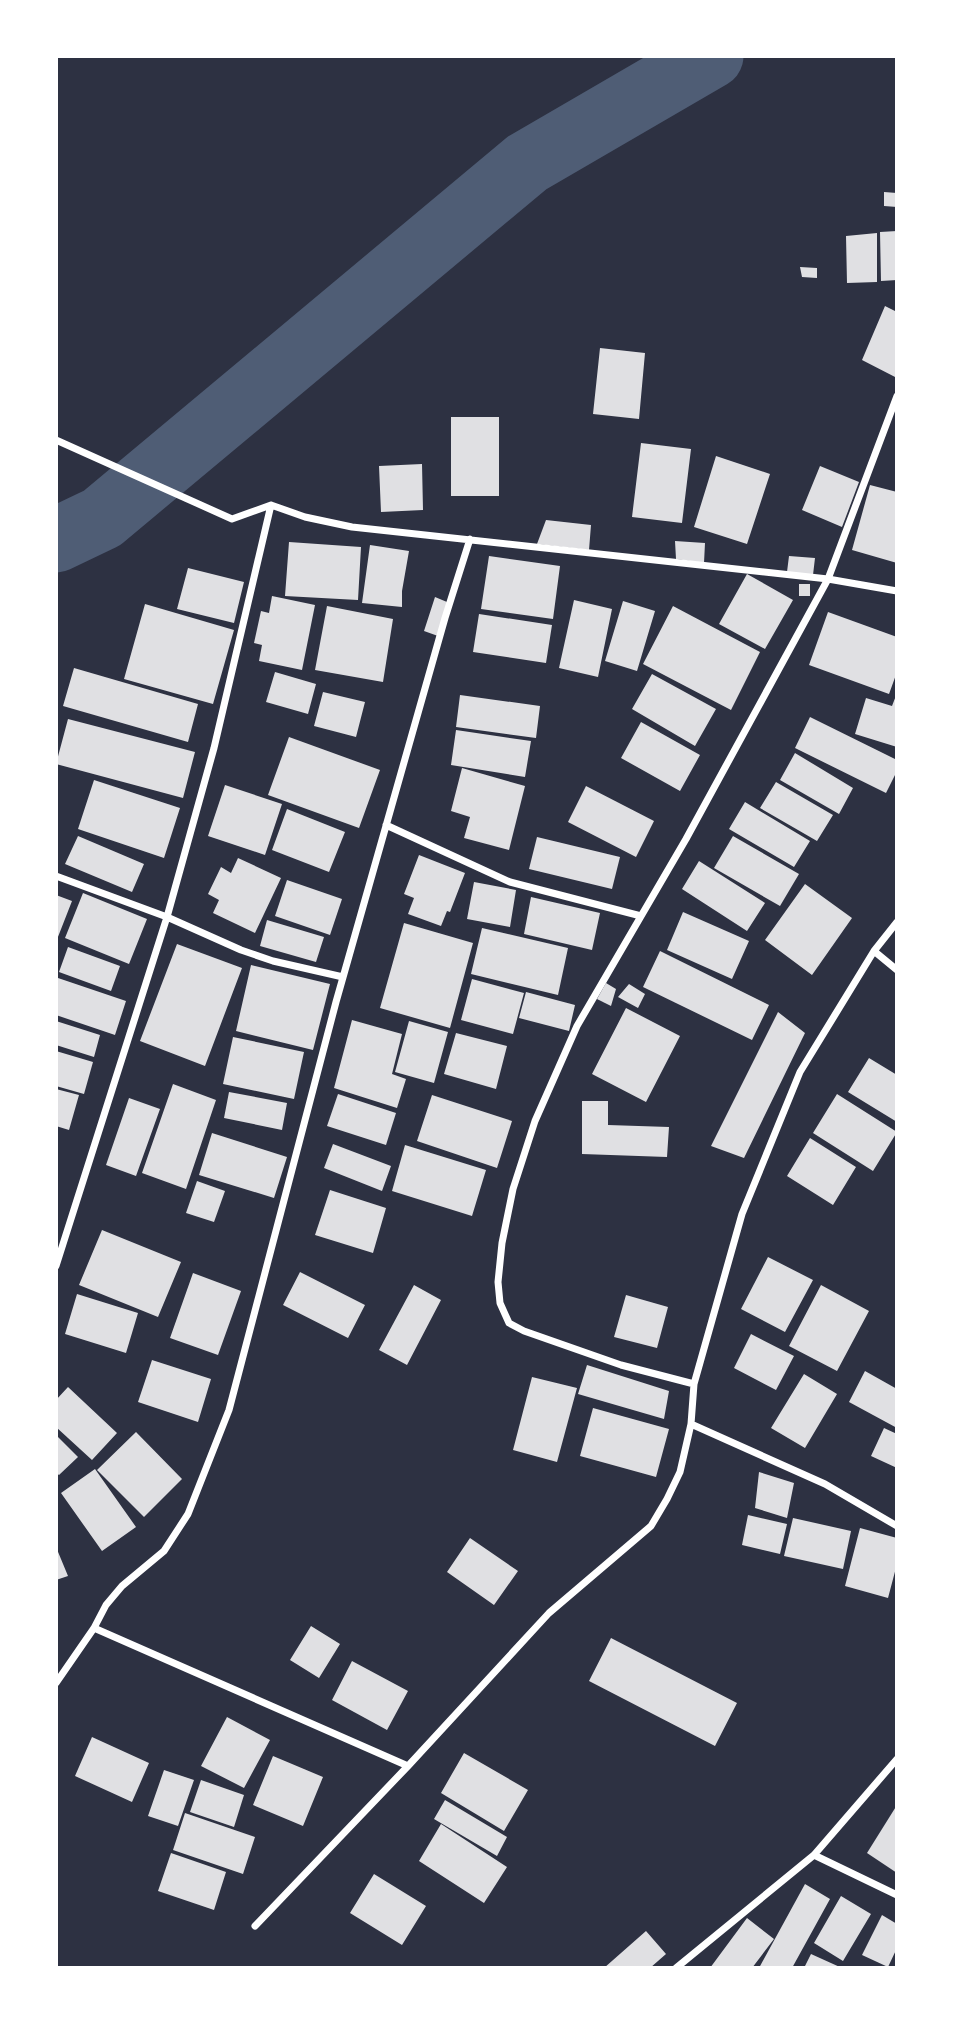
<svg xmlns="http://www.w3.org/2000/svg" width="953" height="2024" font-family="Signika,sans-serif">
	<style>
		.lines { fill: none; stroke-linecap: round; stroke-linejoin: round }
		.river { stroke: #4f5d75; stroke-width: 65 }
		.building { fill: #e0e0e3 }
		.minor { stroke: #fff; stroke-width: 7 }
	</style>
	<rect width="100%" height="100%" fill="#2d3142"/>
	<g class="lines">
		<path class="river" d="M56,540l46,-22 425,-355 184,-107"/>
	</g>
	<path class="building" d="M884,192l13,1v14l-13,-1z
		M897,231v49l-16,1 -1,-49z
		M877,233v49l-30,1 -1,-47z
		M800,267l17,1v10l-15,-1z
		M885,306l12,6v66l-35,-18z
		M600,348l45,5 -6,66 -46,-5z
		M451,417h48v79h-48z
		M641,443l50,6 -9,74 -50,-6z
		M716,456l54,18 -23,70 -53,-17z
		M422,464l1,46 -42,2 -2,-46z
		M820,466l39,16 -17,45 -40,-17z
		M870,485l27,7v71l-45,-13z
		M546,520l45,5 -2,25 -52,-6z
		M675,541l30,2 -1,20 -28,-4z
		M289,542l72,5 -3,53 -73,-4z
		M370,545l39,6 -7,40v16l-40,-4z
		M489,556l71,10 -7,53 -72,-10z
		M789,556l26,2 -2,17 -26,-3z
		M188,568l56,14 -10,41 -57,-14z
		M747,574l46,26 -28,49 -46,-25z
		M799,584h11v12h-11z
		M272,596l43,9 -13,65 -43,-9 3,-16 -8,-2 7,-32 8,2z
		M435,597l12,5 -9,34 -14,-5z
		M574,600l38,9 -14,68 -39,-9z
		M623,601l32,10 -18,60 -32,-10z
		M145,604l89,26 -21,74 -89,-25z
		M327,606l66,13 -10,63 -68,-12z
		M673,606l87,46 -29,58 -88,-46z
		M828,612l69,25v35l-8,22 -80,-29z
		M479,614l73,11 -6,38 -73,-11z
		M74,668l124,36 -10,38 -125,-36z
		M275,672l41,12 -8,30 -42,-12z
		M652,674l64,35 -21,37 -63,-37z
		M323,692l42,10 -9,35 -42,-11z
		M897,693v54l-42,-13 11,-36 26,8z
		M460,695l80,11 -4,32 -80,-11z
		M810,717l87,43v11l-11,22 -91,-45z
		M68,719l127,33 -12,46 -127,-34z
		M641,722l59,33 -20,36 -59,-33z
		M456,730l75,11 -6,36 -74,-12z
		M289,737l91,33 -21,58 -91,-33z
		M795,753l58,35 -14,26 -59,-34z
		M462,768l63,18 -16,64 -45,-12 6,-21 -19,-6z
		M94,780l86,28 -16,50 -86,-29z
		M776,782l57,33 -16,26 -57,-33z
		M225,785l57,19 -17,51 -57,-19z
		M586,786l68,35 -18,36 -68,-35z
		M745,802l65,39 -16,26 -65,-38z
		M287,809l58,23 -16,40 -57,-22z
		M78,836l66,28 -12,28 -67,-28z
		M733,836l66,38 -19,32 -66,-38z
		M537,837l83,20 -8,32 -83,-20z
		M419,855l46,18 -15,39 -3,-1 -6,15 -33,-12 6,-16 -10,-4z
		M238,858l43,20 -26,55 -42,-20 6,-13 -11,-6 13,-27 10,6z
		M699,861l66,42 -18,28 -65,-42z
		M287,880l55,19 -12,36 -55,-19z
		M474,882l42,8 -6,37 -43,-8z
		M805,884l47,34 -40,57 -47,-35z
		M83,893l64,26 -18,45 -64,-26z
		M56,895l16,6 -16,41z
		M531,897l69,16 -8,37 -68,-16z
		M683,912l66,29 -17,38 -65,-29z
		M267,920l57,17 -8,25 -56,-16z
		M404,923l69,20 -23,85 -70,-20z
		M482,928l86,20 -10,47 -87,-21z
		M177,944l65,24 -37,98 -65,-25z
		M68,947l52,19 -9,25 -52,-19z
		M660,951l109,54 -17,35 -109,-53z
		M251,965l79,19 -17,66 -77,-19z
		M58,978l68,23 -11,34 -59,-20z
		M472,979l52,14 -11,41 -52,-14z
		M606,983l10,6 -5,17 -14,-7z
		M629,984l16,10 -7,14 -20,-11z
		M526,992l49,13 -6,26 -50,-13z
		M626,1008l54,28 -34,66 -54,-28z
		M778,1012l27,21 -61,125 -33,-12z
		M352,1020l50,14 -10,40 14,5 -9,29 -63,-20z
		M56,1021l44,14 -6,22 -38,-12z
		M409,1021l39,11 -14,51 -39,-11z
		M456,1033l51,13 -11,43 -52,-15z
		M233,1037l71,15 -10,47 -71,-15z
		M56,1051l37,11 -9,32 -28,-8z
		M869,1058l28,17v47l-49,-30z
		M173,1084l43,16 -30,89 -44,-16z
		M56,1089l23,6 -10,35 -13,-4z
		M229,1092l58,11 -5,27 -58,-12z
		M338,1094l58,19 -10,32 -59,-19z
		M837,1094l60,38 -24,39 -60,-38z
		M432,1095l80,26 -15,47 -80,-27z
		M129,1098l31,11 -24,67 -30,-11z
		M582,1101h26v24l61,2 -2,30 -85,-3z
		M212,1133l75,24 -13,41 -75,-23z
		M810,1138l46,29 -23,38 -46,-29z
		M333,1144l58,22 -9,25 -58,-23z
		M405,1145l81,25 -14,46 -80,-25z
		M197,1181l28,10 -11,31 -28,-9z
		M330,1190l56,18 -13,45 -58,-18z
		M102,1230l79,32 -23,55 -79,-32z
		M768,1257l45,23 -28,52 -44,-23z
		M300,1272l65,33 -17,33 -65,-33z
		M193,1273l48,18 -23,64 -48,-17z
		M414,1285l27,15 -34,65 -28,-15z
		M821,1285l48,26 -32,60 -48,-25z
		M77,1294l61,19 -12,40 -61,-19z
		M626,1295l42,12 -11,41 -43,-11z
		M751,1334l43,22 -18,34 -42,-22z
		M152,1360l59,19 -13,43 -60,-20z
		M587,1365l82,26 -5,28 -86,-25z
		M865,1371l32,18v39l-48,-26z
		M804,1374l33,20 -32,54 -34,-20z
		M532,1377l45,11 -20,74 -44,-12z
		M68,1387l49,46 -25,27 -36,-33v-27z
		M593,1408l76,21 -13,48 -76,-21z
		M884,1428l13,6v34l-26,-12z
		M136,1432l46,47 -38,38 -47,-47z
		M56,1435l22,22 -19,18 -3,-2z
		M95,1469l41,58 -34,24 -41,-58z
		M759,1472l35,11 -7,35 -32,-10z
		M748,1515l39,9 -7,30 -38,-9z
		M793,1518l58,13 -8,38 -59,-13z
		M860,1528l37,10v26l-9,34 -43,-12z
		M470,1538l48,33 -24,34 -47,-33z
		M56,1547l12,29 -12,4z
		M311,1626l29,18 -21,34 -29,-18z
		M611,1638l126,65 -22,43 -126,-65z
		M352,1661l56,30 -21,39 -55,-30z
		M227,1717l43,23 -26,48 -43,-22z
		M92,1737l57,26 -17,39 -57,-26z
		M464,1753l64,37 -24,41 -63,-38z
		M273,1756l50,21 -20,49 -50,-21z
		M164,1770l30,10 -16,46 -30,-10z
		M201,1780l43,15 -10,32 -44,-15z
		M445,1800l62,37 -10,19 -63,-37z
		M897,1805v68l-30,-20z
		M185,1813l70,24 -12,37 -70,-24z
		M441,1824l66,43 -23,36 -65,-42z
		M171,1853l55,19 -12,38 -56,-19z
		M374,1874l52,32 -24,39 -52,-32z
		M805,1884l25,15 -38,69h-33z
		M841,1896l30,18 -28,47 -29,-18z
		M882,1915l15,9v24l-9,19 -26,-12z
		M747,1918l27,21 -22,29h-42z
		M646,1931l20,23 -16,14h-46z
		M811,1954l31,14h-38z"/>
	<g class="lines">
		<path class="minor" d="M56,440l176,79 39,-14 34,12 47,10 476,52 69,12
			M386,825l124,57 131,34
			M56,876l111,41 74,33 32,11 70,16
			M874,951l23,19
			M56,1266l111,-349 47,-169 57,-243
			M694,1384l-73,-19 -97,-34 -15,-8 -9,-20 -2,-21 4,-39 11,-54 22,-68 42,-95 109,-187 142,-260 69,-183
			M691,1424l134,60 72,42
			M56,1683l38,-55
			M408,1766l-314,-138 12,-23 16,-19 42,-35 24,-37 41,-104 107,-408 109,-384 25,-79
			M814,1855l83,40
			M255,1926l153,-160 141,-153 102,-87 16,-27 13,-27 11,-48 3,-40 48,-170 58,-142 74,-121 23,-29
			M676,1968l138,-113 83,-96"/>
	</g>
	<rect width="953" height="2024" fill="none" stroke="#ffffff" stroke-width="116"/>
</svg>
